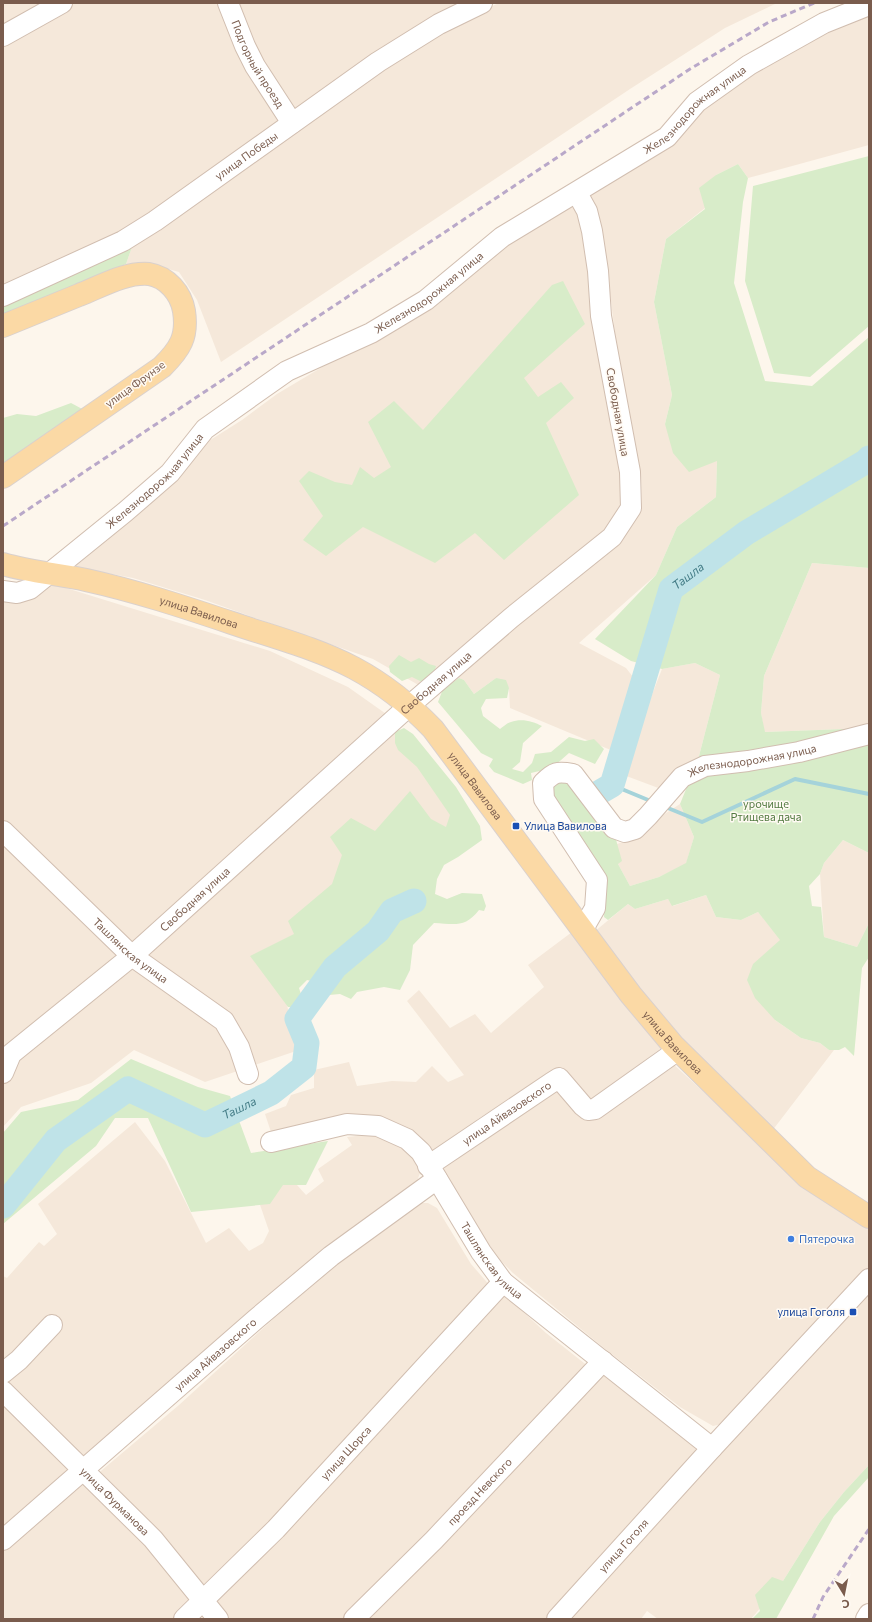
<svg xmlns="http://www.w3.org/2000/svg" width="872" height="1622" font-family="Commissioner,sans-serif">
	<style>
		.residential { fill: #f5e8da }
		.green { fill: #d8ecc9 }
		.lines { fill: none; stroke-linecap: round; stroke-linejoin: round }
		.stream { stroke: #a5d3da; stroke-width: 4 }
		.river { stroke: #bfe3e8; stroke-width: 25 }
		.minor-casing { stroke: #d1beb0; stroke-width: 22 }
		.major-casing { stroke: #dad1cd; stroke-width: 24 }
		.minor { stroke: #fff; stroke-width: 20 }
		.major { stroke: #fbd9a5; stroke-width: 22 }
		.rail { stroke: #b9a8c9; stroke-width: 3; stroke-dasharray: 6 4; stroke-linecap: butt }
		.transit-dot { fill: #1a4fb4; stroke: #fffaf3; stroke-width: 1.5 }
		.shop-dot { fill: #3f7fe0; stroke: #fffaf3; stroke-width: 1.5 }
		.labels { text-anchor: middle; stroke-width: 3; stroke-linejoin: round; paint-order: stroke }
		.street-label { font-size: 11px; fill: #7a5c4d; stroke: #fffaf3 }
		.park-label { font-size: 11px; fill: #537a41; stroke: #fffaf3 }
		.transit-label { font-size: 11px; fill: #164399; stroke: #fffaf3; text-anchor: start }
		.shop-label { font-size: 11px; fill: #366cbe; stroke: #fffaf3; text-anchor: start }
		.water-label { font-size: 12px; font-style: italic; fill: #437c86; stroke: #fffaf3 }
	</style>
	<rect width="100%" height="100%" fill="#fdf6ec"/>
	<path class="residential" d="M3,3h46l-46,25z
		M73,3h151l64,118 -135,96 -150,70v-245z
		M233,3h239l-179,115z
		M499,3h278l-52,25 -95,61 -409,273 -24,-62 -18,-28 -25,-7 -28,-1 6,-17 165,-119 146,-99z
		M869,12v133l-121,33 -10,-14 -22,11 -11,33 -39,31 -12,63 18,93 -7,29 52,37 -1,36 -39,30 -21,48 -77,68 47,25 11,14 -24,69 -103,-43 -1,-20 -13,-10 -22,16 -10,-14 -5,-2 -1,-7 63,-53 61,-44 36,-33 17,-24 7,-16 -1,-25 -14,-54 -6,-39 -15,-123 -18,-65 116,-88 69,-49z
		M566,206l9,2 6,6 46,291 -20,28 -185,154 -49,-28 -78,-27 -90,-32 -72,-22 -58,-11 -2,-4 95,-75 36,-44 38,-24 35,-26 62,-37 60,-31 50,-31 51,-47z
		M812,563l57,5v158l-25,3 -80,3 -3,-19 3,-37z
		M50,583l220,68 78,36 41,29 44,57 28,46 -180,153 8,43 10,35 -94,32 -71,-32 -43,33 -70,24 -18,20v-531z
		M695,663l25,12 -22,85 -37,29 -40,-15 41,-105z
		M680,804l14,33 -8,27 -27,13 -29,9 -12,-22 -1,-20 12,-4 18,-10 16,-15z
		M843,840l26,13v71l-1,1 -11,22 -33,-10 -4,-63 4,-11z
		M706,895l10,22 25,3 17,-8 23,28 -6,80 26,18 19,5 9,7h5l-62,81 -79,-76 -99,-123 34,-28 7,5 33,-10 5,7z
		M572,932l92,114 -77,57 -37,-30 -72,46 -13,16 -33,23 -31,-31 -129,8 -7,-21 21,-8 5,-11 23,-7v-18l35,-8 8,24 35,-5 24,1 16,-16 16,16 16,-7 -57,-74 12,-11 31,38 25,-14 16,19 53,-46 -16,-22z
		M672,1063l71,65 126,99v48l-143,148 -13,3 -33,-19 -76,-59 -91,-75 -21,-21 -55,-86 122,-81 27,31z
		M135,1122l30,39 41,82 23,-15 20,23 14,-8 6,-12 -11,-32 30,-24 18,20 18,-14 -6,-12 34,-24 -5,-8 18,-2 26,3 13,8 12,17 4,10 -3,8 -79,60 -257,224 -70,-74 -8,-13v-102l4,2 32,-36 5,4 13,-12 -19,-30z
		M421,1203h7l9,5 34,56 21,24 -240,254 -46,46 -111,-112 84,-71 102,-93 101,-86z
		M869,1292v173l-25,27 -24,30 -37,59 -32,38h-93l-11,-8 -6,8h-72z
		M503,1293l43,40 43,34 -240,252h-121l-16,-19 261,-270z
		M610,1375l85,70 1,7 -150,167h-180l234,-243z
		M3,1397l64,69v8l-64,53z
		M89,1484l59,54 45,63 -16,18h-174v-70l78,-64z"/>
	<path class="green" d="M869,156v170l-59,51 -36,-4 -29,-92 8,-95z
		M738,164l10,14 -5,24 -9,81 31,98 47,5 57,-49v231l-57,-5 -48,113 -3,37 4,19 79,-3 25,-3v127l-26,-13 -19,23 -4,11 -11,12 3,20 9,1 3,30 33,10 11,-22 1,-1v33l-7,11 -8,88 -9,-9 -6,3h-10l-9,-7 -19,-5 -26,-18 -20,-22 -8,-18 6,-16 27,-24 -22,-28 -17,8 -25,-3 -10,-22 -34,11 -4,-7 -33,10 -7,-5 -20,16 -4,-3 2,-35 -51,-74 -5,-23 15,-4 50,55 7,25 -4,3 12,22 29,-9 27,-14 8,-26 -14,-33 18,-44 22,-85 -25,-12 -33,6 -31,-8 -36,-22 61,-64 21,-48 39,-30 1,-36 -28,11 -16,-19 -8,-29 7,-29 -18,-93 12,-63 39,-30 -6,-21 17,-13z
		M132,247l-6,17 -123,52v-13z
		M563,281l22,43 -61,54 14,19 23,-15 13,16 -28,25 33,72 -75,65 -29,-27 -40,30 -72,-36 -37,29 -23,-16 20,-24 -24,-35 10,-10 26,11 17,3 8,-18 14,11 17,-11 -23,-45 26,-21 29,29 129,-145z
		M71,403l15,8 -83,61v-54l14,-4 19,2z
		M399,655l12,7 8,-4 10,6 7,2 -4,13 -6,5 -14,-7 -10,4 -12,-9 -1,-6z
		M459,678l5,2 10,14 22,-16 10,2 3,8 -2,10 -21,1 -5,9 2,8 17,13c3,-2 7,-6 11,-7 10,-4 22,-1 31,4l-19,17 -3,19 -8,7 11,3 9,-9 3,-9 16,-2 18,-15 16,4 9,-2 10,10 -9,15 -26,-11 -17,15 -21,5 1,7 -9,4 -29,-12 -5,-6 4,-7 -12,-6 -43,-51 5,-13z
		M404,728l9,6 43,53 24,39 2,14 -24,17 -14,8 -7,14 -2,15 12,5 15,-6 20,1 4,12 -2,5 -5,-1c-14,18 -24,14 -45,13l-21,22 -3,25 -10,20 -16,-3 -27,5 -6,7 -11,-5 -11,1 -9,-12 -13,-3 -8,8 6,19h-17l-38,-51 44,-22 -6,-13 44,-37 10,-29 -12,-18 21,-19 24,13 35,-40 21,28 15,8 4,-12 -33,-48 -19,-17 -3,-7v-11z
		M131,1059l67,28 32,9 21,57 77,-12 -22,44h-23l-13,19 -79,8 -43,-94h-33l-19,28 -93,78v-91l18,-21 57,-12z
		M869,1465v12l-35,39 -58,103h-24l8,-8 -5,-16 17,-18 11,4 37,-59 24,-30z"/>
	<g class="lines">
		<path class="stream" d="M612,785l41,17
			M663,806l39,16 93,-43 74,15"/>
		<g class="river">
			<path id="s1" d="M600,792l12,-7 59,-196 75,-56 119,-71 4,-4"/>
			<path id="s2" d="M3,1206l53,-66 72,-51 77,36 66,-32 33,-26 3,-24 -10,-24 38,-52 43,-36 14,-20 22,-10"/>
		</g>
		<defs>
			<g id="minor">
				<path id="s3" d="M228,3l17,43 10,20 37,57"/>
				<path d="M3,36l59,-33"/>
				<path id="s4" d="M3,296l120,-55 32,-20 223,-159 61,-38 43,-21"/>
				<path id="s5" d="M3,591l14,2 13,-4 95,-77 45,-39 35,-44 82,-58 84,-38 55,-33 76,-63 165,-100 30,-35 52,-37 75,-42 45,-18"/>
				<path id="s6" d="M3,831l129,125 92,65 15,26 9,27"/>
				<path id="s7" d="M583,929l12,-21 2,-28 -53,-81 -1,-16c11,-11 14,-12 30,-9l41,54 11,4 10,-3 13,-13 34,-39 23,-11 43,-5 51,-9 70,-18"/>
				<path id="s8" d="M3,1073l8,-19 121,-98 277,-250 102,-88 101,-81 19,-29 -1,-36 -29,-156 -3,-45 -6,-40 -5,-20 -10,-18"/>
				<path id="s9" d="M271,1142l76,-18 31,2 29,13 14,13 60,100 22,30 209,166"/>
				<path id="s10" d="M428,1166l123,-83 8,-5 24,28 5,4 7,-1 83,-59"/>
				<path d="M3,1373l16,-13 33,-35"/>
				<path id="s11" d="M3,1391l150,148 65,80"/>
				<path id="s12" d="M3,1540l253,-221 75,-63 106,-77"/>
				<path id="s13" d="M184,1619l92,-90 227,-247"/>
				<path id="s14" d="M354,1619l80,-79 169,-179"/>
				<path id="s15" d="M557,1619l155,-171 157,-169"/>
				<path d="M866,1619l3,-5"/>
			</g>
			<g id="major">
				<path d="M3,326c25,-10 51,-21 76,-31 21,-8 46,-23 70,-21 18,3 32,19 35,37 4,26 -4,38 -22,56l-159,110"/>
				<path id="s16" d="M3,564c27,8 56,10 83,16 50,11 98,27 146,43 41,14 84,25 122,45 30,16 56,37 79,61l198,266 42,50 134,132 62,40"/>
			</g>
		</defs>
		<use href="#minor" class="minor-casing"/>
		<use href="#major" class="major-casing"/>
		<use href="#minor" class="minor"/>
		<use href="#major" class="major"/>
		<path class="rail" d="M3,526l687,-457 79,-47 45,-19
			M813,1619l10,-22 46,-68"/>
	</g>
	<g class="transit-dot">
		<rect x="512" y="822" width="8" height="8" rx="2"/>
		<rect x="849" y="1308" width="8" height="8" rx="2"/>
	</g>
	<circle class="shop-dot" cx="791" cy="1239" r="4"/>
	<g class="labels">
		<g class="street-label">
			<text dy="4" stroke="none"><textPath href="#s3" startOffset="68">Подгорный проезд</textPath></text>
			<text dy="4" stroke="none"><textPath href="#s5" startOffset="853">Железнодорожная улица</textPath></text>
			<text dy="4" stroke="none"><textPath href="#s4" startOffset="282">улица Победы</textPath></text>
			<text dy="4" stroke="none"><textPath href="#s5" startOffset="529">Железнодорожная улица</textPath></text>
			<text transform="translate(135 384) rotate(-36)" y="4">улица Фрунзе</text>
			<text transform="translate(618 412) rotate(80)" y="4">Свободная улица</text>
			<text dy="4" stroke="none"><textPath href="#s5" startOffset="193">Железнодорожная улица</textPath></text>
			<text dy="4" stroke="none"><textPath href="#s16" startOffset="202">улица Вавилова</textPath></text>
			<text dy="4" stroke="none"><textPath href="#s8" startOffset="585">Свободная улица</textPath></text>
			<text dy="4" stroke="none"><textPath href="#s7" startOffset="431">Железнодорожная улица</textPath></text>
			<text dy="4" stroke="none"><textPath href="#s16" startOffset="538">улица Вавилова</textPath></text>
			<text dy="4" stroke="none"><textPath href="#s8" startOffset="261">Свободная улица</textPath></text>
			<text dy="4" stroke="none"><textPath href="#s6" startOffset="175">Ташлянская улица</textPath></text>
			<text dy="4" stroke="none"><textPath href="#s16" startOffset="862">улица Вавилова</textPath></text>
			<text dy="4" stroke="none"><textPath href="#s10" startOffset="95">улица Айвазовского</textPath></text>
			<text dy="4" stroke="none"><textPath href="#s9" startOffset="290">Ташлянская улица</textPath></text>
			<text dy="4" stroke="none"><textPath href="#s12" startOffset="282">улица Айвазовского</textPath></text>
			<text dy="4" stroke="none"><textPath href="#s13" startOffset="232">улица Щорса</textPath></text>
			<text dy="4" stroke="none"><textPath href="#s14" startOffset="179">проезд Невского</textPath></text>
			<text dy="4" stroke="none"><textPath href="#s11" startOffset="157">улица Фурманова</textPath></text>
			<text dy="4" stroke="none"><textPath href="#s15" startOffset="99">улица Гоголя</textPath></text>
		</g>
		<g class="park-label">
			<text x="766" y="808">урочище<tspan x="766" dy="13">Ртищева дача</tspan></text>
		</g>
		<g class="transit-label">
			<text x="524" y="830">Улица Вавилова</text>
			<text x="845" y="1316" text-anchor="end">улица Гоголя</text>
		</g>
		<g class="shop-label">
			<text x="799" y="1243">Пятерочка</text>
		</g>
		<g class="water-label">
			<text dy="4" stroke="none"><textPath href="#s1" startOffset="240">Ташла</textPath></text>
			<text dy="4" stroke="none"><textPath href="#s2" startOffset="296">Ташла</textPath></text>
		</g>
	</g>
	<rect width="872" height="1622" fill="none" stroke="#7a5c4d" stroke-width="8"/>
	<g transform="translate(844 1594) rotate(170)" stroke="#fffaf3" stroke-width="3" paint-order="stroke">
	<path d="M0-3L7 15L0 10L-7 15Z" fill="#7a5c4d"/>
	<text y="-6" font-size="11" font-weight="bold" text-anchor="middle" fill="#7a5c4d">С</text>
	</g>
</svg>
